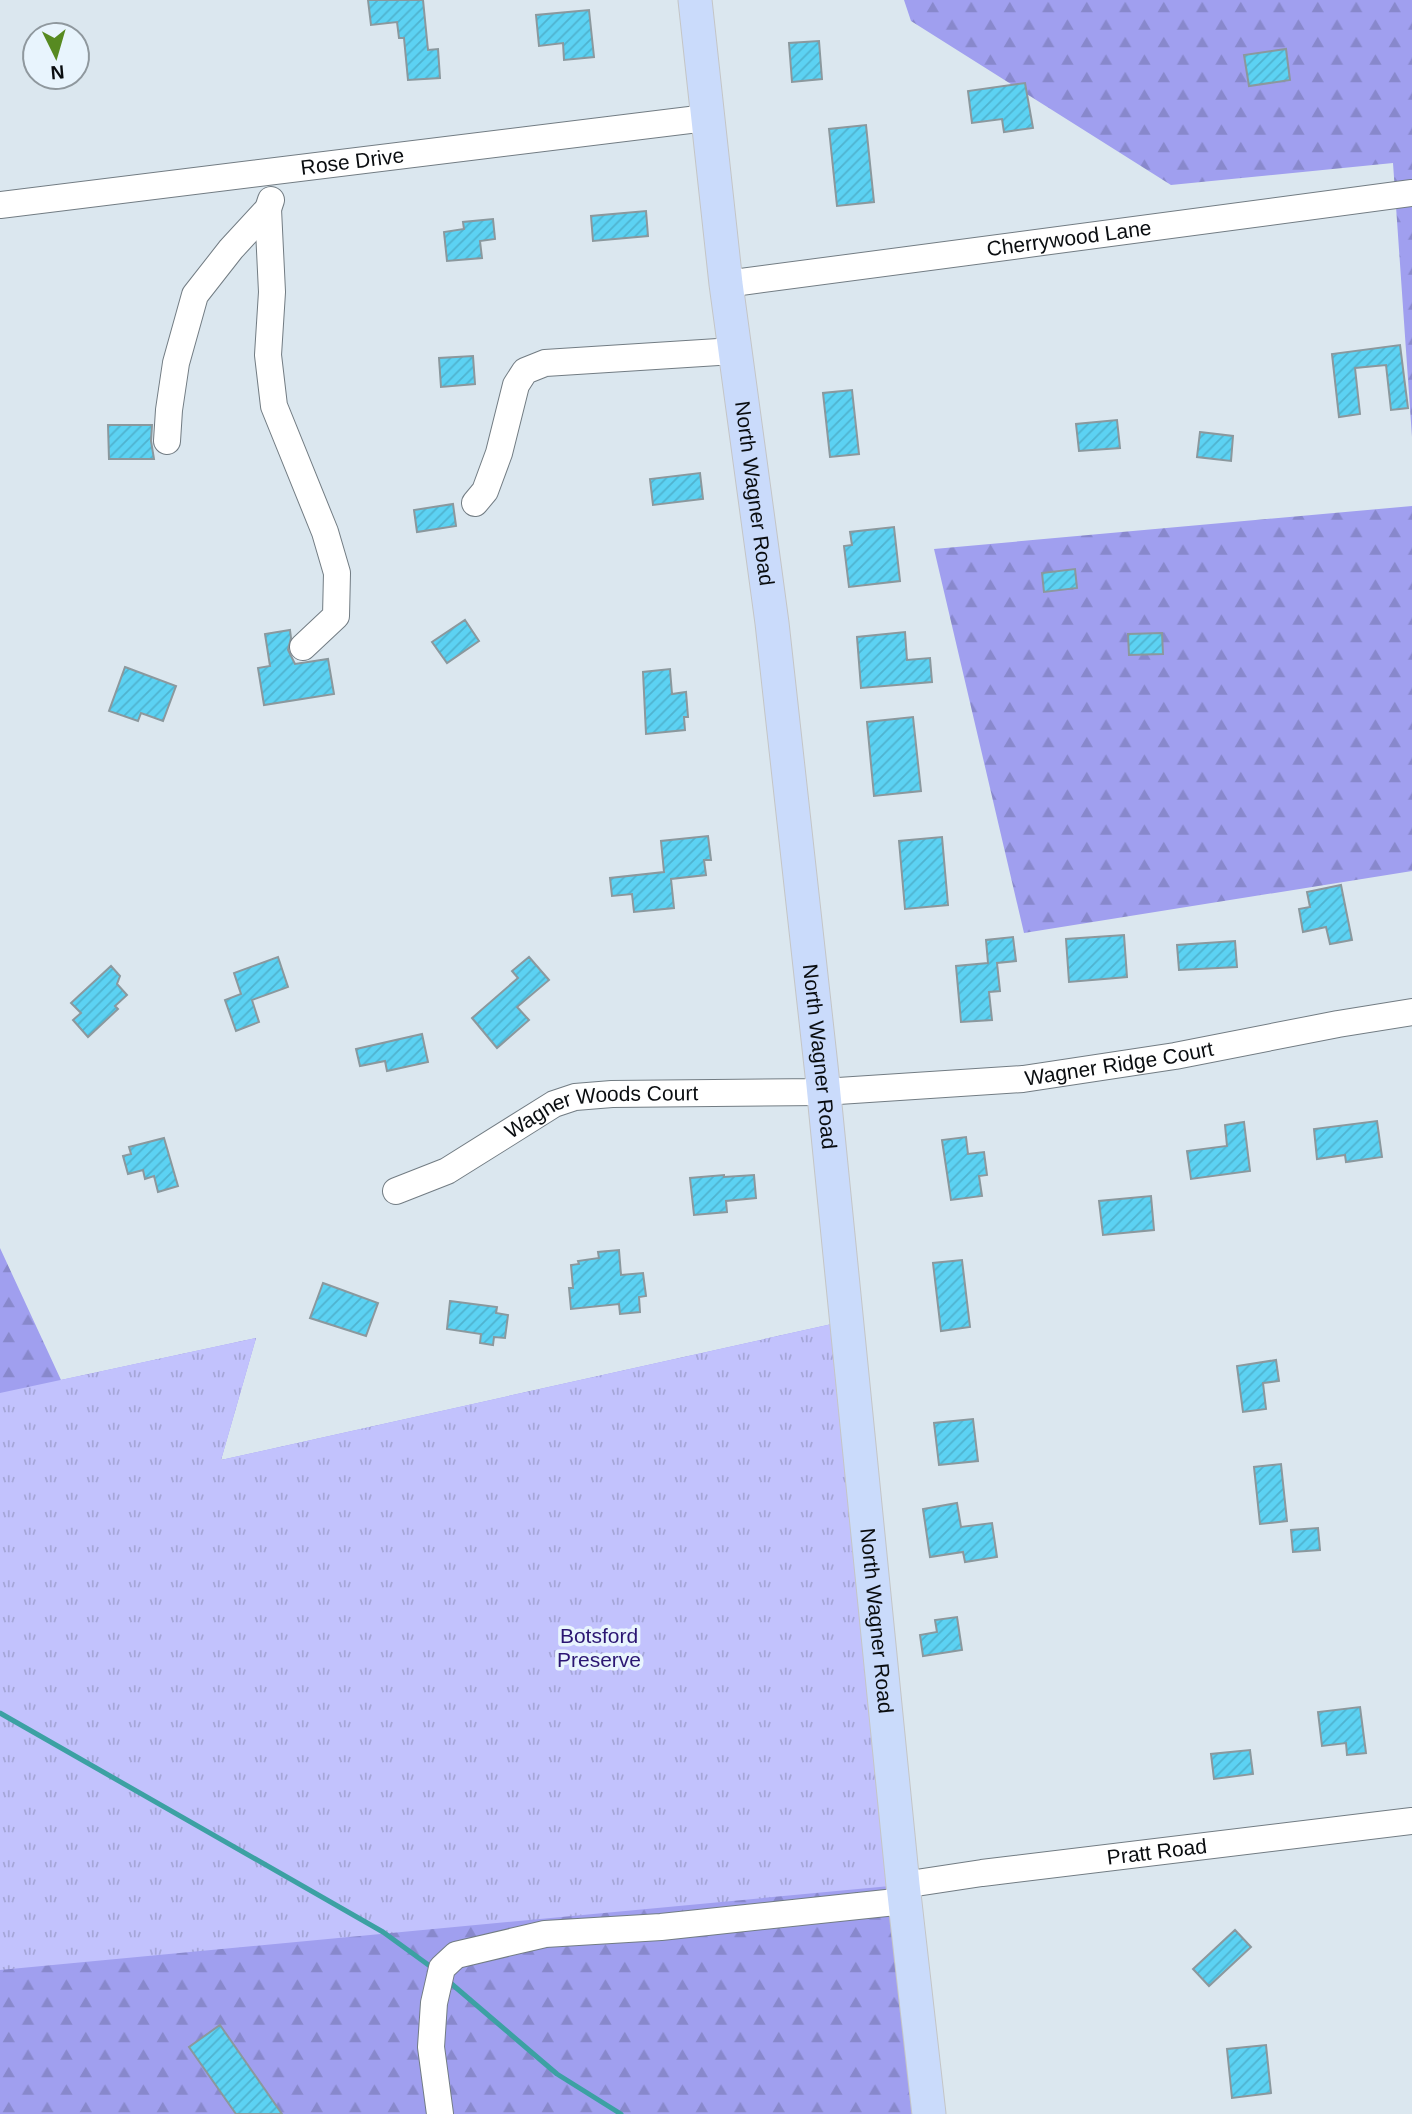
<svg xmlns="http://www.w3.org/2000/svg" width="1412" height="2114" font-family="Arial,sans-serif">
	<style>
		.forest { fill: url(#forest-firs) }
		.park { fill: url(#park-tufts) }
		.lines { fill: none; stroke-linecap: round; stroke-linejoin: round }
		.stream { stroke: #3ca1a3; stroke-width: 5 }
		.building { fill: url(#building-hatch); stroke: #8b989d; stroke-width: 2 }
		.minor-casing { stroke: #727c83; stroke-width: 28 }
		.major-casing { stroke: #c4c5c6; stroke-width: 35 }
		.minor { stroke: #fff; stroke-width: 26 }
		.major { stroke: #cadbfb; stroke-width: 33 }
		.labels { text-anchor: middle; stroke-width: 7; stroke-linejoin: round; paint-order: stroke }
		.street-label { font-size: 21px; fill: #0a0d10; stroke: #e8f4fd }
		.park-label { font-size: 21px; fill: #2b1672; stroke: #e8f4fd }
	</style>
	<defs>
		<pattern id="forest-firs" width="22" height="20" patternUnits="userSpaceOnUse" patternTransform="scale(1.75)"><rect width="22" height="20" fill="#a09fef"/><path d="M5 1l3.5 6h-7zM16 11l3.5 6h-7z" fill="#88c"/></pattern>
		<pattern id="park-tufts" width="24" height="20" patternUnits="userSpaceOnUse" patternTransform="scale(1.75)"><rect width="24" height="20" fill="#c2c2fd"/><path d="M3 7l-1-3M5 7V3M7 7l1-3M15 17l-1-3M17 17v-4M19 17l1-3" fill="none" stroke="#a5a6d8"/></pattern>
		<pattern id="building-hatch" width="6" height="6" patternUnits="userSpaceOnUse" patternTransform="scale(1.75)"><rect width="6" height="6" fill="#5cd2f3"/><path d="M-1 1l2-2M0 6l6-6M5 7l2-2" fill="none" stroke="#4fb3cf"/></pattern>
	</defs>
	<rect width="100%" height="100%" fill="#dbe7ef"/>
	<path class="forest" d="M904,0h508v437l-19,-274 -222,22 -260,-164z
		M1412,506v365l-388,62 -90,-384z
		M0,1248l61,132 195,-42 -35,122 611,-136 80,790h-912z"/>
	<path class="park" d="M832,1324l58,562 -890,84v-577l256,-55 -35,122z"/>
	<g class="lines">
		<path class="stream" d="M0,1713l383,219 51,37
			M447,1980l110,94 64,40"/>
	</g>
	<path class="building" d="M368,0h55l5,50 10,-1 2,29 -32,2 -4,-42h-5l-2,-16 -26,3z
		M589,10l5,47 -30,3 -1,-17 -24,3 -3,-31z
		M819,41l3,38 -30,3 -3,-39z
		M1286,49l4,31 -41,6 -5,-31z
		M1025,83l8,45 -29,4 -2,-13 -30,4 -4,-32z
		M866,125l8,77 -37,4 -8,-77z
		M646,211l2,25 -55,5 -2,-25z
		M493,219l2,20 -15,2 2,17 -35,3 -3,-29 20,-3 -1,-7z
		M1400,345l8,63 -17,2 -5,-45 -31,3 5,46 -21,3 -7,-63z
		M473,356l2,28 -34,3 -2,-29z
		M852,390l7,64 -29,3 -7,-64z
		M1117,420l3,28 -41,3 -3,-27z
		M108,425h44l-1,16 3,18h-45z
		M1200,432l33,4 -2,25 -34,-4z
		M700,473l3,26 -50,6 -3,-26z
		M453,504l3,22 -39,6 -3,-22z
		M894,527l6,54 -51,6 -5,-41 8,-1 -2,-13z
		M1075,569l2,19 -33,4 -2,-19z
		M465,620l14,21 -32,22 -15,-21z
		M290,630l1,8 -3,12 7,14 33,-5 6,35 -70,11 -6,-37 12,-2 -5,-32z
		M905,632l2,28 23,-2 2,24 -71,6 -4,-51z
		M1162,633l1,21 -34,1 -1,-21z
		M125,667l51,19 -13,35 -22,-8 -3,8 -29,-10z
		M670,669l2,25 14,-2 2,25h-4l1,13 -39,4 -3,-62z
		M913,717l8,74 -47,5 -7,-74z
		M708,836l3,24h-7l2,15 -35,4 3,29 -40,4 -2,-18 -20,2 -2,-18 54,-6 -3,-31z
		M942,837l6,68 -43,4 -6,-68z
		M1341,885l11,55 -22,4 -4,-17 -23,5 -4,-23 11,-2 -3,-15z
		M1124,935l3,42 -58,5 -3,-43z
		M1013,937l3,24 -19,2 3,28 -11,1 3,28 -31,2 -5,-56 32,-3 -2,-23z
		M1235,941l2,26 -58,3 -2,-25z
		M278,957l10,30 -36,13 7,22 -23,9 -11,-31 16,-6 -7,-21z
		M529,957l20,23 -32,27 12,13 -32,28 -25,-30 46,-40 -6,-7z
		M111,966l9,10 -3,8 10,11 -12,11 3,3 -30,28 -15,-17 8,-7 -10,-10z
		M422,1034l6,28 -41,9 -2,-10 -25,5 -4,-17z
		M1377,1121l5,36 -36,5 -1,-7 -28,4 -3,-30z
		M1244,1122l6,49 -59,8 -4,-28 40,-5 -2,-21z
		M966,1137l2,17 16,-2 3,23 -8,1 3,20 -31,4 -9,-60z
		M164,1138l14,48 -20,6 -4,-16 -9,3 -2,-9 -15,4 -5,-18 8,-2 -2,-7z
		M724,1175v2l30,-2 2,23 -30,3 1,11 -33,3 -4,-37z
		M1151,1196l3,34 -51,5 -4,-34z
		M619,1250l2,25 22,-2 3,23 -7,1 1,15 -20,2 -1,-10 -48,5 -2,-21h4l-2,-23 8,-1 -1,-3 21,-3 -1,-6z
		M962,1260l8,67 -29,4 -8,-68z
		M323,1283l55,20 -12,33 -56,-18z
		M450,1301l47,6 -1,6 12,2 -3,23 -11,-1 -1,8 -13,-2 1,-9 -34,-5z
		M1276,1360l3,21 -16,2 3,26 -23,3 -6,-46z
		M973,1419l5,42 -39,4 -5,-42z
		M1281,1464l6,57 -27,3 -6,-57z
		M957,1503l4,24 31,-4 5,34 -32,5 -2,-10 -33,5 -7,-48z
		M1318,1528l2,22 -27,2 -2,-22z
		M957,1617l5,33 -39,6 -3,-21 17,-3 -2,-12z
		M1360,1707l6,46 -19,2 -1,-12 -24,3 -4,-34z
		M1250,1750l3,24 -39,5 -3,-25z
		M1235,1930l16,17 -42,39 -16,-17z
		M220,2025l62,89h-46l-47,-67z
		M1266,2045l5,48 -39,5 -5,-49z"/>
	<g class="lines">
		<defs>
			<g id="minor">
				<path id="s1" d="M0,205l706,-87"/>
				<path d="M268,209l4,83 -4,63 6,51 51,126 12,41 -1,43 -33,31"/>
				<path id="s2" d="M726,284l686,-91"/>
				<path d="M167,441l2,-31 7,-47 19,-68 36,-46 37,-40 3,-9"/>
				<path d="M475,503l10,-12 14,-38 17,-68 9,-14 20,-8 189,-12"/>
				<path id="s3" d="M396,1191l51,-20 107,-67 21,-7 37,-3 211,-2 200,-13 152,-23 163,-32 74,-12"/>
				<path id="s4" d="M903,1885l79,-12 430,-52"/>
				<path d="M440,2114l-9,-67 3,-44 8,-35 14,-13 89,-21 116,-7 244,-26"/>
			</g>
			<g id="major">
				<path id="s5" d="M695,0l31,284 46,339 50,452 81,810 26,229"/>
			</g>
		</defs>
		<use href="#minor" class="minor-casing"/>
		<use href="#major" class="major-casing"/>
		<use href="#minor" class="minor"/>
		<use href="#major" class="major"/>
	</g>
	<g class="labels">
		<g class="street-label">
			<text dy="7" stroke="none"><textPath href="#s1" startOffset="355">Rose Drive</textPath></text>
			<text dy="7" stroke="none"><textPath href="#s2" startOffset="346">Cherrywood Lane</textPath></text>
			<text dy="7" stroke="none"><textPath href="#s5" startOffset="497">North Wagner Road</textPath></text>
			<text dy="7" stroke="none"><textPath href="#s5" startOffset="1064">North Wagner Road</textPath></text>
			<text dy="7" stroke="none"><textPath href="#s3" startOffset="749">Wagner Ridge Court</textPath></text>
			<text dy="7" stroke="none"><textPath href="#s3" startOffset="226">Wagner Woods Court</textPath></text>
			<text dy="7" stroke="none"><textPath href="#s5" startOffset="1631">North Wagner Road</textPath></text>
			<text dy="7" stroke="none"><textPath href="#s4" startOffset="256">Pratt Road</textPath></text>
		</g>
		<g class="park-label">
			<text x="599" y="1643">Botsford<tspan x="599" dy="24">Preserve</tspan></text>
		</g>
	</g>
	<g transform="translate(56 56) rotate(175)"><circle r="33" fill="#e8f4fd" stroke="#8f989e" stroke-width="2"/>
	<path d="M0-5L12 26L0 18L-12 26Z" fill="#578a21"/>
	<text y="-10" font-size="19" font-weight="bold" text-anchor="middle" fill="#0a0d10">N</text>
	</g>
</svg>
